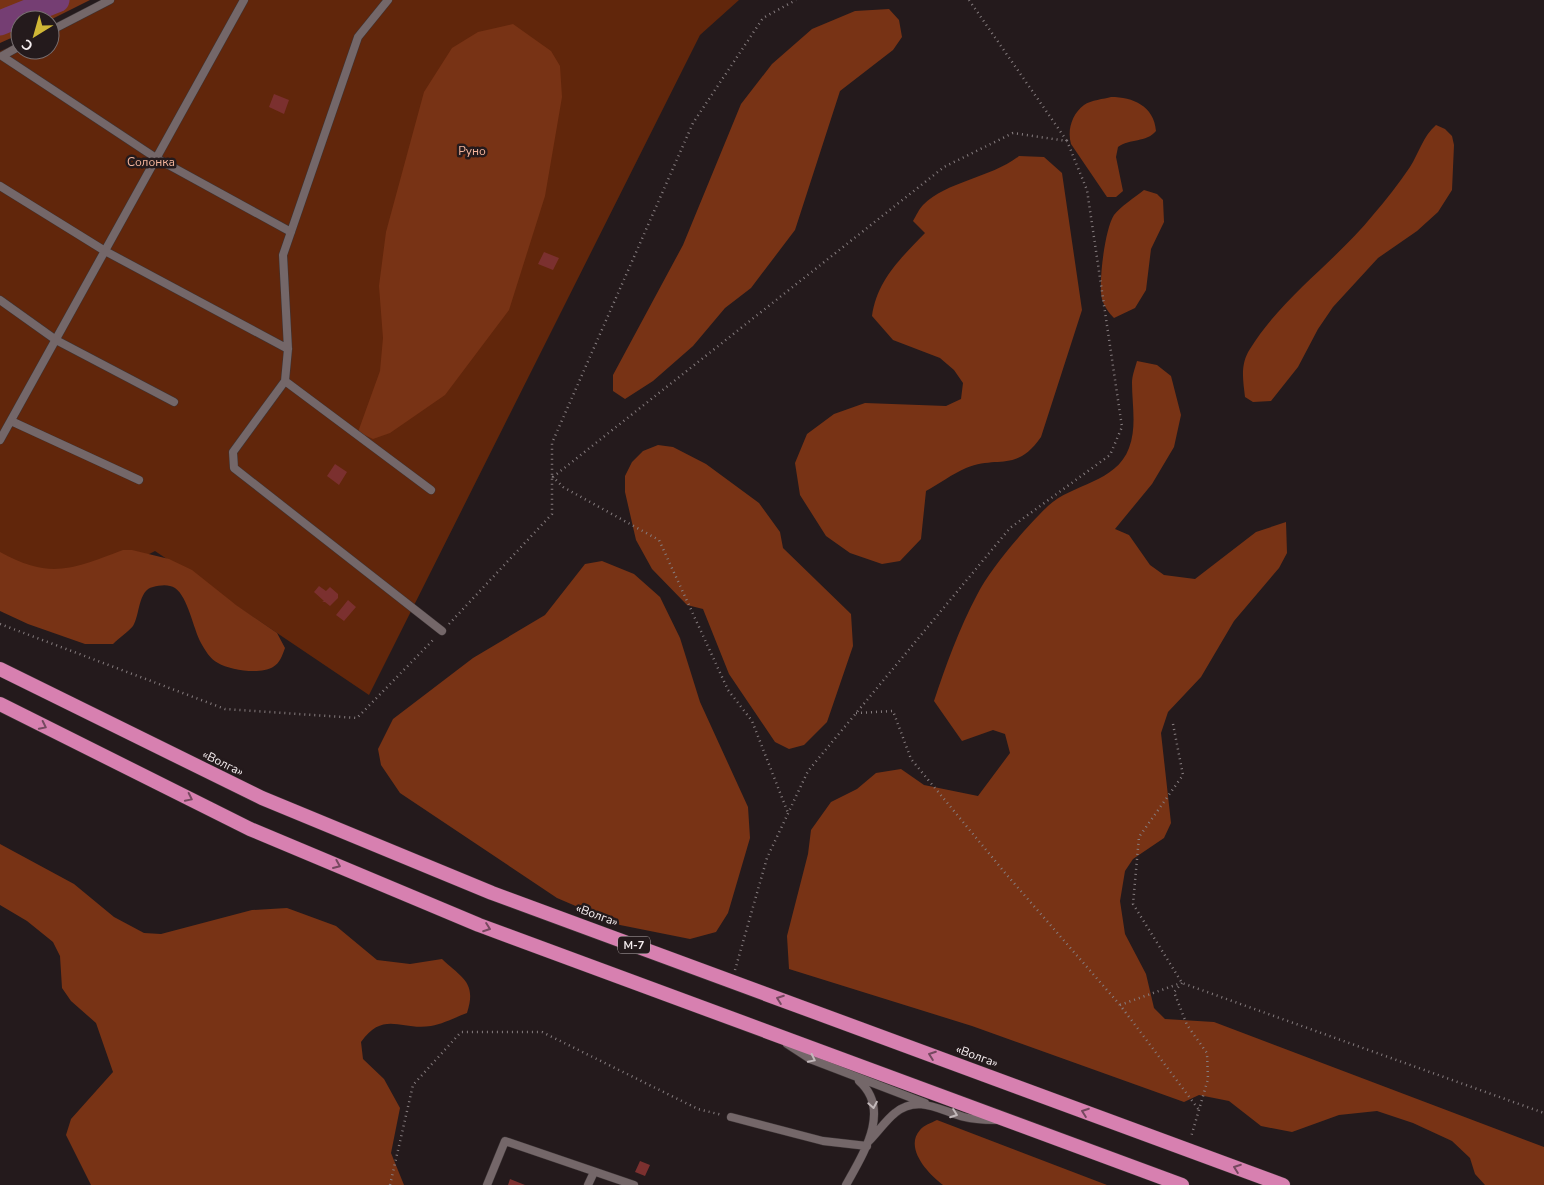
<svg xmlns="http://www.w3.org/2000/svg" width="1544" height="1185" font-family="'Nunito Sans',sans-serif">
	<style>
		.green { fill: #61260b }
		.forest { fill: #783315 }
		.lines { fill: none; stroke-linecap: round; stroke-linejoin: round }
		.river { stroke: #753e73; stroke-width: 25 }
		.building { fill: #7b302f }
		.service-casing { stroke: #3c3435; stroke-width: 9 }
		.trunk-casing { stroke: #3c3435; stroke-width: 15 }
		.path { stroke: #867d7f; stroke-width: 2.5; stroke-dasharray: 1 4; stroke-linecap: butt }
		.service { stroke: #746769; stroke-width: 8 }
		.trunk { stroke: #d780b0; stroke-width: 14 }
		.oneway { stroke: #75485f }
		.oneway2 { stroke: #c2b8ba }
		.labels { text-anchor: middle; stroke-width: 5; stroke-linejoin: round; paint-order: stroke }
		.shield { fill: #241a1c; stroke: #b7aeb0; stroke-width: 1 }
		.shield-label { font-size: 11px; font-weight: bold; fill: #f6eef0 }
		.park-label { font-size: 12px; fill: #f3b49b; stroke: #241a1c }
		.street-label { font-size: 12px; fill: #f6eef0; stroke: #241a1c }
	</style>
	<rect width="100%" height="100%" fill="#241a1c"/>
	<path class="green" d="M105,0h634l-39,35 -331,660 -214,-144 -98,51 -57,-32v-519l20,-8v7h30v-21z"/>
	<path class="forest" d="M0,0h90l-40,20h-30v14l-20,9z
		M889,9l10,11 3,17 -9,13 -53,41 -45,139 -44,58 -26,20 -32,38 -40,35 -28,18 -12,-8v-16l70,-130 58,-141 31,-40 40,-35 43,-18z
		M513,24l38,27 9,15 2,31 -17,99 -36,114 -64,85 -55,38 -17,6 -15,-7 22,-61 3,-33 -4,-52 7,-54 38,-140 28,-44 26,-16z
		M1111,97c22,0 43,9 45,34 -10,12 -26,7 -38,16l-2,10 7,34 -7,6h-9l-36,-53c-4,-14 1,-30 13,-39 7,-5 20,-6 27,-8z
		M1436,125l9,4 7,7 2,9 -2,45 -14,22 -21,19 -39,27 -45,49 -15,22 -20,38 -27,34 -18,1 -8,-5c-2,-17 -5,-33 5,-48 32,-52 85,-87 123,-134 13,-15 26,-32 37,-48 9,-14 13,-31 26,-42z
		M1019,156l25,1 18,16 20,137 -41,127c-25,36 -42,18 -75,31 -14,6 -27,16 -40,23l-5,48 -21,22 -18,3 -32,-11 -24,-17 -26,-41 -5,-32 12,-29 27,-20 31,-11 81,3 15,-7 2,-16 -9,-13 -14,-12 -47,-18 -21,-24c5,-36 29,-58 53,-83l-12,-12c3,-5 6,-12 10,-16 24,-24 68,-27 96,-49z
		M1144,190l13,4 6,6 1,22 -13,27 -5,41 -11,18 -21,10c-5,-5 -10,-12 -12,-19 -4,-15 3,-71 12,-84 7,-9 20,-17 30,-25z
		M1137,361l20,4 14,11 10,39 -7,32 -22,37 -37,45 14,6 21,30 14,10 31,4 61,-47 30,-10 1,31 -8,15 -45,53 -33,56 -33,35 -7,21 10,90 -7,15 -31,21 -8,12 -5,30 5,33 21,40 8,34 11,11 49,3 330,125v38h-59l-10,-11 -5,-16 -18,-17 -39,-18 -36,-12 -38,4 -47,17 -31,-6 -32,-25 -30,-6 -15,7 -212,-76 -183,-57 -2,-33 21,-82 3,-24 20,-28 26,-13 19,-16 25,-4 23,16 54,11 32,-43 -5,-19 -12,-4 -31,11 -28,-40c12,-36 25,-72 43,-106 13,-26 49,-68 71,-89 25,-23 68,-23 81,-58 8,-21 3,-44 3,-65 0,-7 3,-15 5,-22z
		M658,445l15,2 33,17 53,39 21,29 3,16 68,66 2,32 -26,76 -23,23 -15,4 -14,-7 -46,-68 -26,-65 -16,-4 -35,-36 -16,-29 -11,-48v-16l7,-14 11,-11z
		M123,550h9l37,9 23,11 44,35 41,28 8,15c-3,8 -5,15 -12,19 -13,8 -43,3 -55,-4 -8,-4 -13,-13 -17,-20 -8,-15 -13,-46 -26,-55 -6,-4 -15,-3 -22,-1 -15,3 -13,28 -20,39 -5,6 -14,12 -20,18h-28l-57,-20 -28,-13v-59c51,28 72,17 123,-2z
		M602,561l32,13 26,23 20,41 20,64 48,105 2,31 -22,75 -12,19 -26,7 -70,-14 -63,-27 -157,-105 -19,-28 -3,-16 15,-30 80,-61 72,-43 40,-51z
		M0,844l74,40 40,33 30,16 17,1 91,-24 35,-2 49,18 41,34 33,4 32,-5c20,19 35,23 25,54 -11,4 -24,11 -36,13 -30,5 -47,-16 -70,16l2,17 21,20 16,29 -9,45 13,32h-313l-25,-50 5,-16 42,-47 -17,-49 -25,-22 -9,-13 -2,-32 -7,-14 -26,-21 -27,-16z
		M937,1120l170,65h-164c-15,-11 -39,-37 -23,-55 4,-5 11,-7 17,-10z"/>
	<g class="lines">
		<path class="river" d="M0,23l57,-23"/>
	</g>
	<path class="building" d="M274,94l15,6 -5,14 -15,-7z
		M544,252l15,6 -6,12 -15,-6z
		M335,464l12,8 -8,13 -12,-9z
		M319,586l7,5 4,-4 8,7v4l-8,8 -5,-4h-3l2,-1 -10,-9z
		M348,600l8,7 -12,14 -8,-6z
		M640,1161l10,4 -5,11 -10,-4z
		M510,1179l15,6h-17z"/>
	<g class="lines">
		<defs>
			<path id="service" d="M388,0l-30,37 -75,218 5,94 -3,32 -52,71 1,16 208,163
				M50,31l60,-31
				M20,46l-18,10 154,102 135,74
				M0,186l105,65 183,98
				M0,300l56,40 118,62
				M285,381l146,109
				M11,421l128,59
				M0,440l244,-440
				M787,1044l23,15 115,44
				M731,1117l92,24 44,5
				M869,1141c9,-9 17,-21 26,-28 23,-19 46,-2 69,4 11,3 20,3 31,3
				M487,1185l18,-44 129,44
				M588,1185l6,-13
				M846,1185c17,-31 46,-75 13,-104"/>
			<path id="trunk" d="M0,669l262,129 230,95 791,292
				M0,704l250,125 229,96 703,260"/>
		</defs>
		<use href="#service" class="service-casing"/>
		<use href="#trunk" class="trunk-casing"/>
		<path class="path" d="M969,0l98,141
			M0,624l225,85 132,9 77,-79
			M449,624l103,-110v-71l141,-320 70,-105 33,-18
			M856,713l37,-2 18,48 95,115 114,131 79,105
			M1173,724l10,51 -44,62 -6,67 49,79 362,130
			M735,970l32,-112 41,-87 202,-243 100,-73 12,-28 -35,-237 -20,-49 -54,-8 -69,34 -391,310 10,10 96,53 69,150 24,31 36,92
			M1182,983l-8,9 13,33 20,28 1,26 -17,58
			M1120,1005l61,-22
			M390,1185l23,-100 48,-53h81l156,77 24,6"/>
		<use href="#service" class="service"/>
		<use href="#trunk" class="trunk"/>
	</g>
	<defs><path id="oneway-chevron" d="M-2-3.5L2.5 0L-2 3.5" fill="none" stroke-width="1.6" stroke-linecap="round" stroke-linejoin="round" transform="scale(1.25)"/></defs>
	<g class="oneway">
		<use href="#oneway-chevron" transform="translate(43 726) rotate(26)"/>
		<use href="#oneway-chevron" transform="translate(189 798) rotate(26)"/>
		<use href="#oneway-chevron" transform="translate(337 865) rotate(23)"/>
		<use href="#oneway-chevron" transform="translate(487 928) rotate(20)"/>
		<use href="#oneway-chevron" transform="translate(780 999) rotate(-160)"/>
		<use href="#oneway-chevron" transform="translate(932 1055) rotate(-160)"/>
		<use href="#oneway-chevron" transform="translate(1085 1112) rotate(-160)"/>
		<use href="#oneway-chevron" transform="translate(1237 1168) rotate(-160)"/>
	</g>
	<g class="oneway2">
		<use href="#oneway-chevron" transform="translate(812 1059) rotate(26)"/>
		<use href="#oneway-chevron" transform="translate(873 1105) rotate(80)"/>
		<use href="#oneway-chevron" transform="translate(954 1114) rotate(20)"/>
	</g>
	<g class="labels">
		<rect class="shield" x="618" y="936.5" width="32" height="17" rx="4"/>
		<g class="shield-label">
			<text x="634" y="949">М-7</text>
		</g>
		<g class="park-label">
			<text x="472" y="155">Руно</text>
			<text x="151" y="166">Солонка</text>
		</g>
		<g class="street-label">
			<text transform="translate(223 763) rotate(26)" y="4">«Волга»</text>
			<text transform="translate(597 915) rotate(20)" y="4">«Волга»</text>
			<text transform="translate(977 1056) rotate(20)" y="4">«Волга»</text>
		</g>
	</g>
	<g transform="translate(35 35) rotate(217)"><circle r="24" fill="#241a1c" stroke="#786f71"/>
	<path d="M0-4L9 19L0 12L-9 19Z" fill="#d0b736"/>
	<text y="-8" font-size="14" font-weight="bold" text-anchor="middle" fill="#f6eef0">С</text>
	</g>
</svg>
